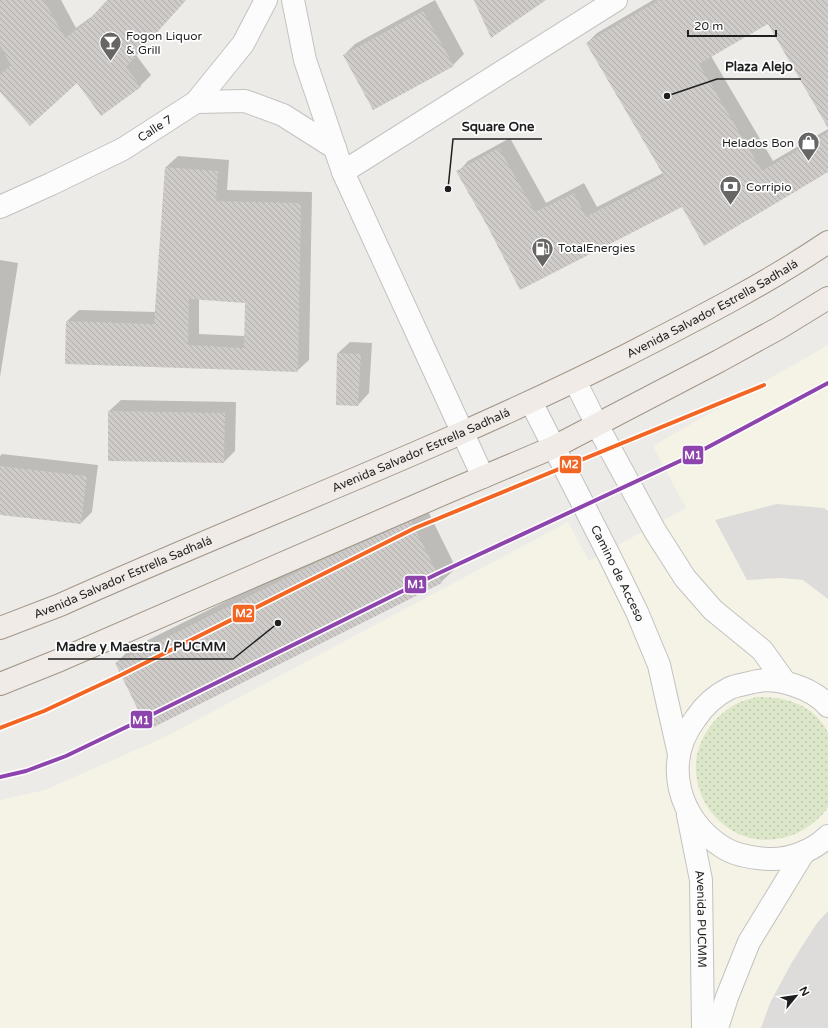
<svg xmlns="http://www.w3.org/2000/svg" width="828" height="1028" font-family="'Varela Round',sans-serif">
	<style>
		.education { fill: #f5f3e5 }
		.grass { fill: url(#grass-dots) }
		.parking { fill: #dddcdb }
		.shadow { fill: #0003; fill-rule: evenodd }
		.building { fill: url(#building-back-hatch); fill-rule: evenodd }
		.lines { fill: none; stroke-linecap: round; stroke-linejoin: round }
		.minor-casing { stroke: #c3c2c0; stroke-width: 24 }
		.major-casing { stroke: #a19687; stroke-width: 24 }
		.minor { stroke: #fcfcfc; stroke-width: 22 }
		.major { stroke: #f0ebe6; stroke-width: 22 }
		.metro-1-casing { stroke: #fff; stroke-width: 7 }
		.metro-2-casing { stroke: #fff; stroke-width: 7 }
		.metro-1 { stroke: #8e44ad; stroke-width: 4 }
		.metro-2 { stroke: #f26522; stroke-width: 4 }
		.labels { text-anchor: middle; stroke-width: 3.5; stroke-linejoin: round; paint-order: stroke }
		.poi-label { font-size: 12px; fill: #1f1f1f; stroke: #fff; text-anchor: start }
		.street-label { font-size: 12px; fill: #1f1f1f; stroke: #fff }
		.leader { fill: none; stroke: #1f1f1f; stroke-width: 1.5 }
		.callout-dot { fill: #1f1f1f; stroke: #fff; stroke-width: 1.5 }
		.callout-label { font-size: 13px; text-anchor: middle; font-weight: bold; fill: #1f1f1f; stroke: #fff; stroke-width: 3.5; stroke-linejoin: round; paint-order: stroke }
		.line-badge { stroke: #fff; stroke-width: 1.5 }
		.badge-label { font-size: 11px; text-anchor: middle; font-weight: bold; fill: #fff }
	</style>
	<defs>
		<pattern id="grass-dots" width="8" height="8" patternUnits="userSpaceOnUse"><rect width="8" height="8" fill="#dce7ca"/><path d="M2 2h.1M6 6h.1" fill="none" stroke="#bcc6ad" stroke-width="1.8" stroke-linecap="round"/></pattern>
		<pattern id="building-back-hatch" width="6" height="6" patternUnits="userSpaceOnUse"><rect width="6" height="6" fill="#cecbc9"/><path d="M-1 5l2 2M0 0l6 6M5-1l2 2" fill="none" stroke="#b0aeac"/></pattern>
	</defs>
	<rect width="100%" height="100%" fill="#edebe8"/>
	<path class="education" d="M828,345v683h-828v-228l45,-10 120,-53 403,-215 21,39 97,-53 -33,-62z"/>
	<path class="grass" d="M757,697c24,0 50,5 65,26 2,3 5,7 6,10 0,10 0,29 0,39 0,8 0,28 0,34 -2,6 -9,12 -14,16 -22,19 -55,24 -81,9 -22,-13 -35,-34 -37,-59 -2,-30 17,-57 44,-70 5,-2 11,-3 17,-5z"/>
	<path class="parking" d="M777,504l47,4 4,3v88l-25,-19 -22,-2 -34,2 -32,-60z
		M828,911v117h-67l9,-25 22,-41 25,-39z"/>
	<path class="shadow" d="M0,0h61l15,28 22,-16 10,-12h78l-50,55 15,20 -11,11 -63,-4 -77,9z
		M435,0l29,54 -11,11 -109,-10 11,-11z
		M653,0h175v126l-60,-103 -57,33 62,105 55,-32v41l-146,36 -192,23 -32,-57 10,-11 42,-23 36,65 38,-20 13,24 66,-34 -76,-130 10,-10z
		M178,156l51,4 -2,30 85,2 -3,168 -12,11 -230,-50 12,-11 77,2 10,-145zM199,299l47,3 -1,34 -46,-2z
		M0,260l18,3 -18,114z
		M350,342l22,1 -3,50 -11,12 -21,-1 1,-51z
		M121,400l115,2 -1,49 -11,11 -115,-51z
		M2,454l96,11 -6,47 -11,11 -81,-9v-58z
		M426,507l30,61 -15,14 -325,81 14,-14 205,-102z"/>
	<path class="building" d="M0,0h44l21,38 24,-18 18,-20h79l-60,67 15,20 -40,29 -24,-33 -47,43 -30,-34v-17l11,-10 -11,-20z
		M474,0h72l-55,38z
		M659,0h169v128l-60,-104 -69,40 63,107 66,-39v40l-124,74 -22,-39 -162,83 -31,-61 -33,-58 43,-23 36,64 39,-19 12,24 78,-41 -78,-133z
		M423,11l31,55 -81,44 -30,-55z
		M165,167l53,4 -2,30 85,2 -3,169 -233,-8 1,-43 88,3zM189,299l56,4 -1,45 -56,-3z
		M337,353l24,1 -3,52 -22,-1z
		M108,411l117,2 -1,50 -116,-2z
		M0,466l87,10 -6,48 -81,-9z
		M411,521l31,62 -294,147 -33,-67 205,-102z"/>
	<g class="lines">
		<defs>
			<g id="minor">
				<path d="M293,0l12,60 38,112 140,305"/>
				<path d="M196,102l49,-1 38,14 52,33"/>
				<path d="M343,172l273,-172"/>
				<path id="s1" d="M0,207l51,-23 72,-35 73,-47 47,-58 23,-44"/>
				<path d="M575,381l22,44 58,106 30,47 28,32 49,40 23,32"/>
				<path id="s2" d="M531,402l79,155 27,55 22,53 20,89"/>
				<path d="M828,706c-15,-18 -52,-30 -75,-24 -7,2 -16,3 -23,6 -14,7 -26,18 -34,30 -34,44 -18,102 28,130 13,8 29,10 44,11 21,1 45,-8 60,-23"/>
				<path id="s3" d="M688,815l13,65 2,148"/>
				<path d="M717,1028l10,-31 22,-55 55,-90"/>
			</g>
			<g id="major">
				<path id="s4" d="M0,628l60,-23c187,-84 380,-156 563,-248 70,-36 140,-71 205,-115"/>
				<path d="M0,684l60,-24 385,-167 109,-46 165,-86 60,-33 49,-30"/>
			</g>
		</defs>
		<use href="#minor" class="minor-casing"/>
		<use href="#major" class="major-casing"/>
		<use href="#minor" class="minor"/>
		<use href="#major" class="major"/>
		<defs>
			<path id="metro-1" d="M0,777l26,-6 40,-15 77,-37 294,-145 258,-120 133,-71"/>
			<path id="metro-2" d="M0,728l44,-17 77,-36 294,-147 349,-143"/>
		</defs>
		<use href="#metro-1" class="metro-1-casing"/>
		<use href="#metro-2" class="metro-2-casing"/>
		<use href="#metro-1" class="metro-1"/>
		<use href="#metro-2" class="metro-2"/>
	</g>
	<defs>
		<symbol id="bar-pin" viewBox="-11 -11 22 30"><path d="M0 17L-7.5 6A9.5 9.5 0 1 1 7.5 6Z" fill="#676665" stroke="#fff"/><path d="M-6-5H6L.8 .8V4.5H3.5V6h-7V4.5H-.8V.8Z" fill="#fff"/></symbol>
		<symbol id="shop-pin" viewBox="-11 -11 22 30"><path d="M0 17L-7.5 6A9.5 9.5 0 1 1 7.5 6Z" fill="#676665" stroke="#fff"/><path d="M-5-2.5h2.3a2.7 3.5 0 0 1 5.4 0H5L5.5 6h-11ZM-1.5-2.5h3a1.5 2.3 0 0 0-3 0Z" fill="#fff"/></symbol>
		<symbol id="bank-pin" viewBox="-11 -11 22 30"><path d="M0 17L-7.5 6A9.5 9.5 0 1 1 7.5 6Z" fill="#676665" stroke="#fff"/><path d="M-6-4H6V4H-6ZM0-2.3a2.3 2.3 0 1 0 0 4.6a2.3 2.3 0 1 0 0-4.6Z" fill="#fff"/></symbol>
		<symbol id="fuel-pin" viewBox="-11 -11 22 30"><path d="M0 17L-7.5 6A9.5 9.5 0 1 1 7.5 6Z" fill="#676665" stroke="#fff"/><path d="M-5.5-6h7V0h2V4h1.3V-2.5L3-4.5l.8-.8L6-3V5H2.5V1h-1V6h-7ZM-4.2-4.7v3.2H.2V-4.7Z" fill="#fff"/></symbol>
	</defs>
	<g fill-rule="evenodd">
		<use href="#bar-pin" x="98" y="30" width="25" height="34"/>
		<use href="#shop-pin" x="796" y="130" width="25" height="34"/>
		<use href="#bank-pin" x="718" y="174" width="25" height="34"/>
		<use href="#fuel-pin" x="530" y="236" width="25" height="34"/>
	</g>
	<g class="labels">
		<g class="poi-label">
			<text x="126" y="40">Fogon Liquor<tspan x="126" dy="14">&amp; Grill</tspan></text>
			<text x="794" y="147" text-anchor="end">Helados Bon</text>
			<text x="746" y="191">Corripio</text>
			<text x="558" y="252">TotalEnergies</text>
		</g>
		<g class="street-label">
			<text dy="4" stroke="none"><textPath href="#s1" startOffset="174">Calle 7</textPath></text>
			<text dy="4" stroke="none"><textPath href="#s4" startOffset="781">Avenida Salvador Estrella Sadhalá</textPath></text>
			<text dy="4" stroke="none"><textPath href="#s4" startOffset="457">Avenida Salvador Estrella Sadhalá</textPath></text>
			<text dy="4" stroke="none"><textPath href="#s2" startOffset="192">Camino de Acceso</textPath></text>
			<text dy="4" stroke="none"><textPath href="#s4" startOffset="133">Avenida Salvador Estrella Sadhalá</textPath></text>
			<text dy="4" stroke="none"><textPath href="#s3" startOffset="105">Avenida PUCMM</textPath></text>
		</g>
	</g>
	<path class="leader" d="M667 96L717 79H801M448 189L453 139H542M278 623L233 659H48"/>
	<g class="callout-dot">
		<circle cx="667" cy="96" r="4"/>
		<circle cx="448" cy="189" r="4"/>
		<circle cx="278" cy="623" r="4"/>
	</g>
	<g class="callout-label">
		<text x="759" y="71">Plaza Alejo</text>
		<text x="498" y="131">Square One</text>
		<text x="141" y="651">Madre y Maestra / PUCMM</text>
	</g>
	<g class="line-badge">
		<rect x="682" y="445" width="22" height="20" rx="4" fill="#8e44ad"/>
		<rect x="559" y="455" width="23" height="19" rx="4" fill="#f26522"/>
		<rect x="404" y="575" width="23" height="19" rx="4" fill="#8e44ad"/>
		<rect x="232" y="604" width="23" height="19" rx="4" fill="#f26522"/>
		<rect x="130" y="710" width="23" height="19" rx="4" fill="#8e44ad"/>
	</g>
	<g class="badge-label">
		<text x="693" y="459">M1</text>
		<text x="570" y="468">M2</text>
		<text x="416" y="588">M1</text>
		<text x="244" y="617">M2</text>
		<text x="141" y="724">M1</text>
	</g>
	<g transform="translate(796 996) rotate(61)" stroke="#ffffff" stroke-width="3" paint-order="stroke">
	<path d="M0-3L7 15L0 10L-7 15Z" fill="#1f1f1f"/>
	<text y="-6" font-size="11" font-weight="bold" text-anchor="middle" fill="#1f1f1f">N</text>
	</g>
	<path d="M688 30v6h88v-6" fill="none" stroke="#1f1f1f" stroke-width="2"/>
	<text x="694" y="30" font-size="12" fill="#1f1f1f" stroke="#ffffff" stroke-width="3" paint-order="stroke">20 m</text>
</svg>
